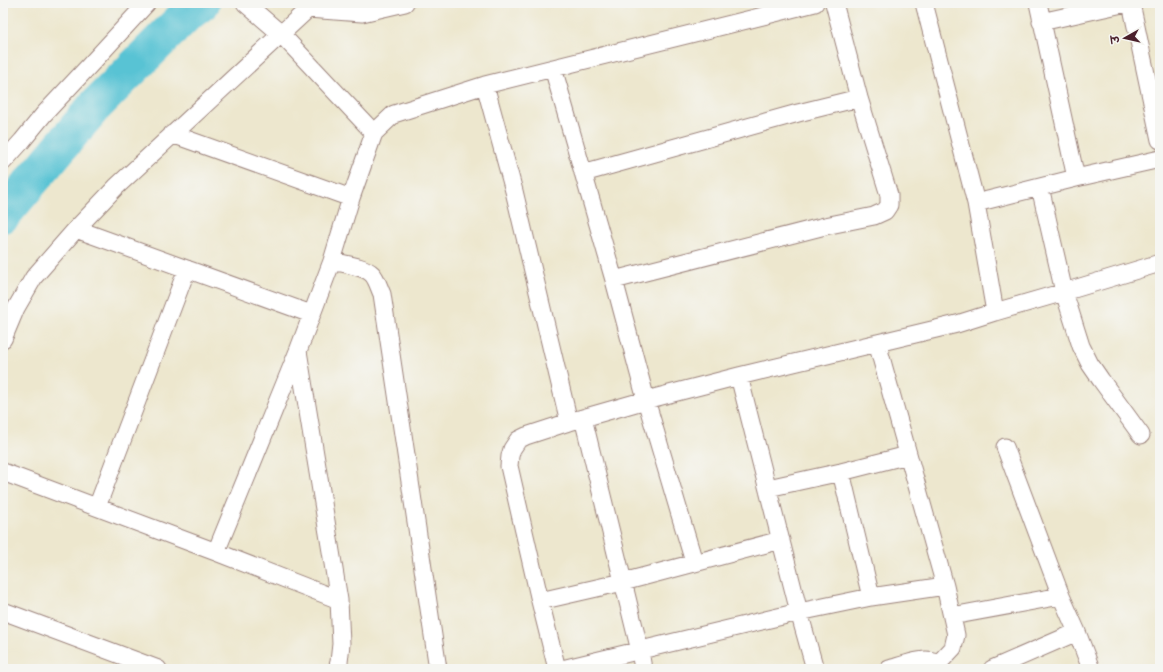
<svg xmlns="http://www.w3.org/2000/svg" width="1163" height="672" font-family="'Playpen Sans','Playpen Sans Deva',sans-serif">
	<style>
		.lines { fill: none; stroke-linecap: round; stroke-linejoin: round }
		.river { stroke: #59c3d4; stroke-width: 36 }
		.minor-casing { stroke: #9c837c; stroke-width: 19 }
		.minor { stroke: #fff; stroke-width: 17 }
	</style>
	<rect width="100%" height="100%" fill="#f6f6f2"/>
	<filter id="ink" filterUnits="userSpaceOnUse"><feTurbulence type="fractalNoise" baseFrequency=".025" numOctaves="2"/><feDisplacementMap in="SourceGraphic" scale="8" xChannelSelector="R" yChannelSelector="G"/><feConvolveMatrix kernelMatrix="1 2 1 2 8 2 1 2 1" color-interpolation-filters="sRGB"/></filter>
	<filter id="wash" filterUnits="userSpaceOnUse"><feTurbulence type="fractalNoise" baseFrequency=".012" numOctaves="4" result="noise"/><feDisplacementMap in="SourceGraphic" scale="16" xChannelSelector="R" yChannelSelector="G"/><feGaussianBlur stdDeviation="0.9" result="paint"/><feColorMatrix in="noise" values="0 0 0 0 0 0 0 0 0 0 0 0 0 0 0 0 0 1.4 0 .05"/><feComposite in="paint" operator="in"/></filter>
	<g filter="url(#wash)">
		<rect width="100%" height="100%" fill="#ede7ce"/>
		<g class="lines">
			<path class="river" d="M3,215l91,-108 91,-91 17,-13"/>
		</g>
	</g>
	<g filter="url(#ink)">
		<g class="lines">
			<defs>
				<path id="minor" d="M245,3l36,31 93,99
					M924,3l52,200 19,109
					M1038,3l38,175
					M1131,3l29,137
					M308,9l54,4 43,-10
					M1041,22l86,-19
					M553,68l61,212 32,120 48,162
					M485,85l29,106 55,231
					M172,134l179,64
					M3,162l19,-21 22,-27 45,-48 58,-63
					M583,173l215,-60 61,-15
					M1040,187l24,105 17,54 9,18 11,16 40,55
					M976,203l100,-25 84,-19
					M76,229l235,85
					M332,261c11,3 32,5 40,13 5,5 7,14 10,20l56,375
					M614,280l211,-54 49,-10 11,-5 4,-6v-10l-30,-97 -25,-95
					M3,339l13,-31 18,-31 42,-48 40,-42 192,-178 8,-6
					M877,343l68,243 11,49 -3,13 -15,16
					M298,351l41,249 2,44 -2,18 -2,7
					M739,376l60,236 16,57
					M583,418l57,233 3,18
					M1005,447l56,149 16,36 14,37
					M3,472l213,80 123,48
					M841,472l30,125
					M768,488l73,-16 67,-17
					M97,507l90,-238
					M216,552l82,-201 34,-90 19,-63 23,-65 20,-19 91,-29 330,-82
					M540,601l83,-19 158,-42
					M3,611l155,58
					M952,616l109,-20
					M557,669l-17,-68 -31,-135 1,-10 2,-7 6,-9 8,-4 43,-14 77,-22 93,-24 218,-52 38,-12 69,-20 96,-29
					M562,669l237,-57 72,-15 74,-11
					M889,669c12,-3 39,-15 49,-5 1,0 2,4 3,5
					M992,669l85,-37"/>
			</defs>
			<use href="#minor" class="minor-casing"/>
			<use href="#minor" class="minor"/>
		</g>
	</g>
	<rect width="1163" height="672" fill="none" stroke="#f6f6f2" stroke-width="16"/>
	<g transform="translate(1125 38) rotate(262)" stroke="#f6f6f2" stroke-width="3" paint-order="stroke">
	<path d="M0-3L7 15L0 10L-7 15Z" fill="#4a1f2b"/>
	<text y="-6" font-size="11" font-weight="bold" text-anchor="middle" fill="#4a1f2b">उ</text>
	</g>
</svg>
